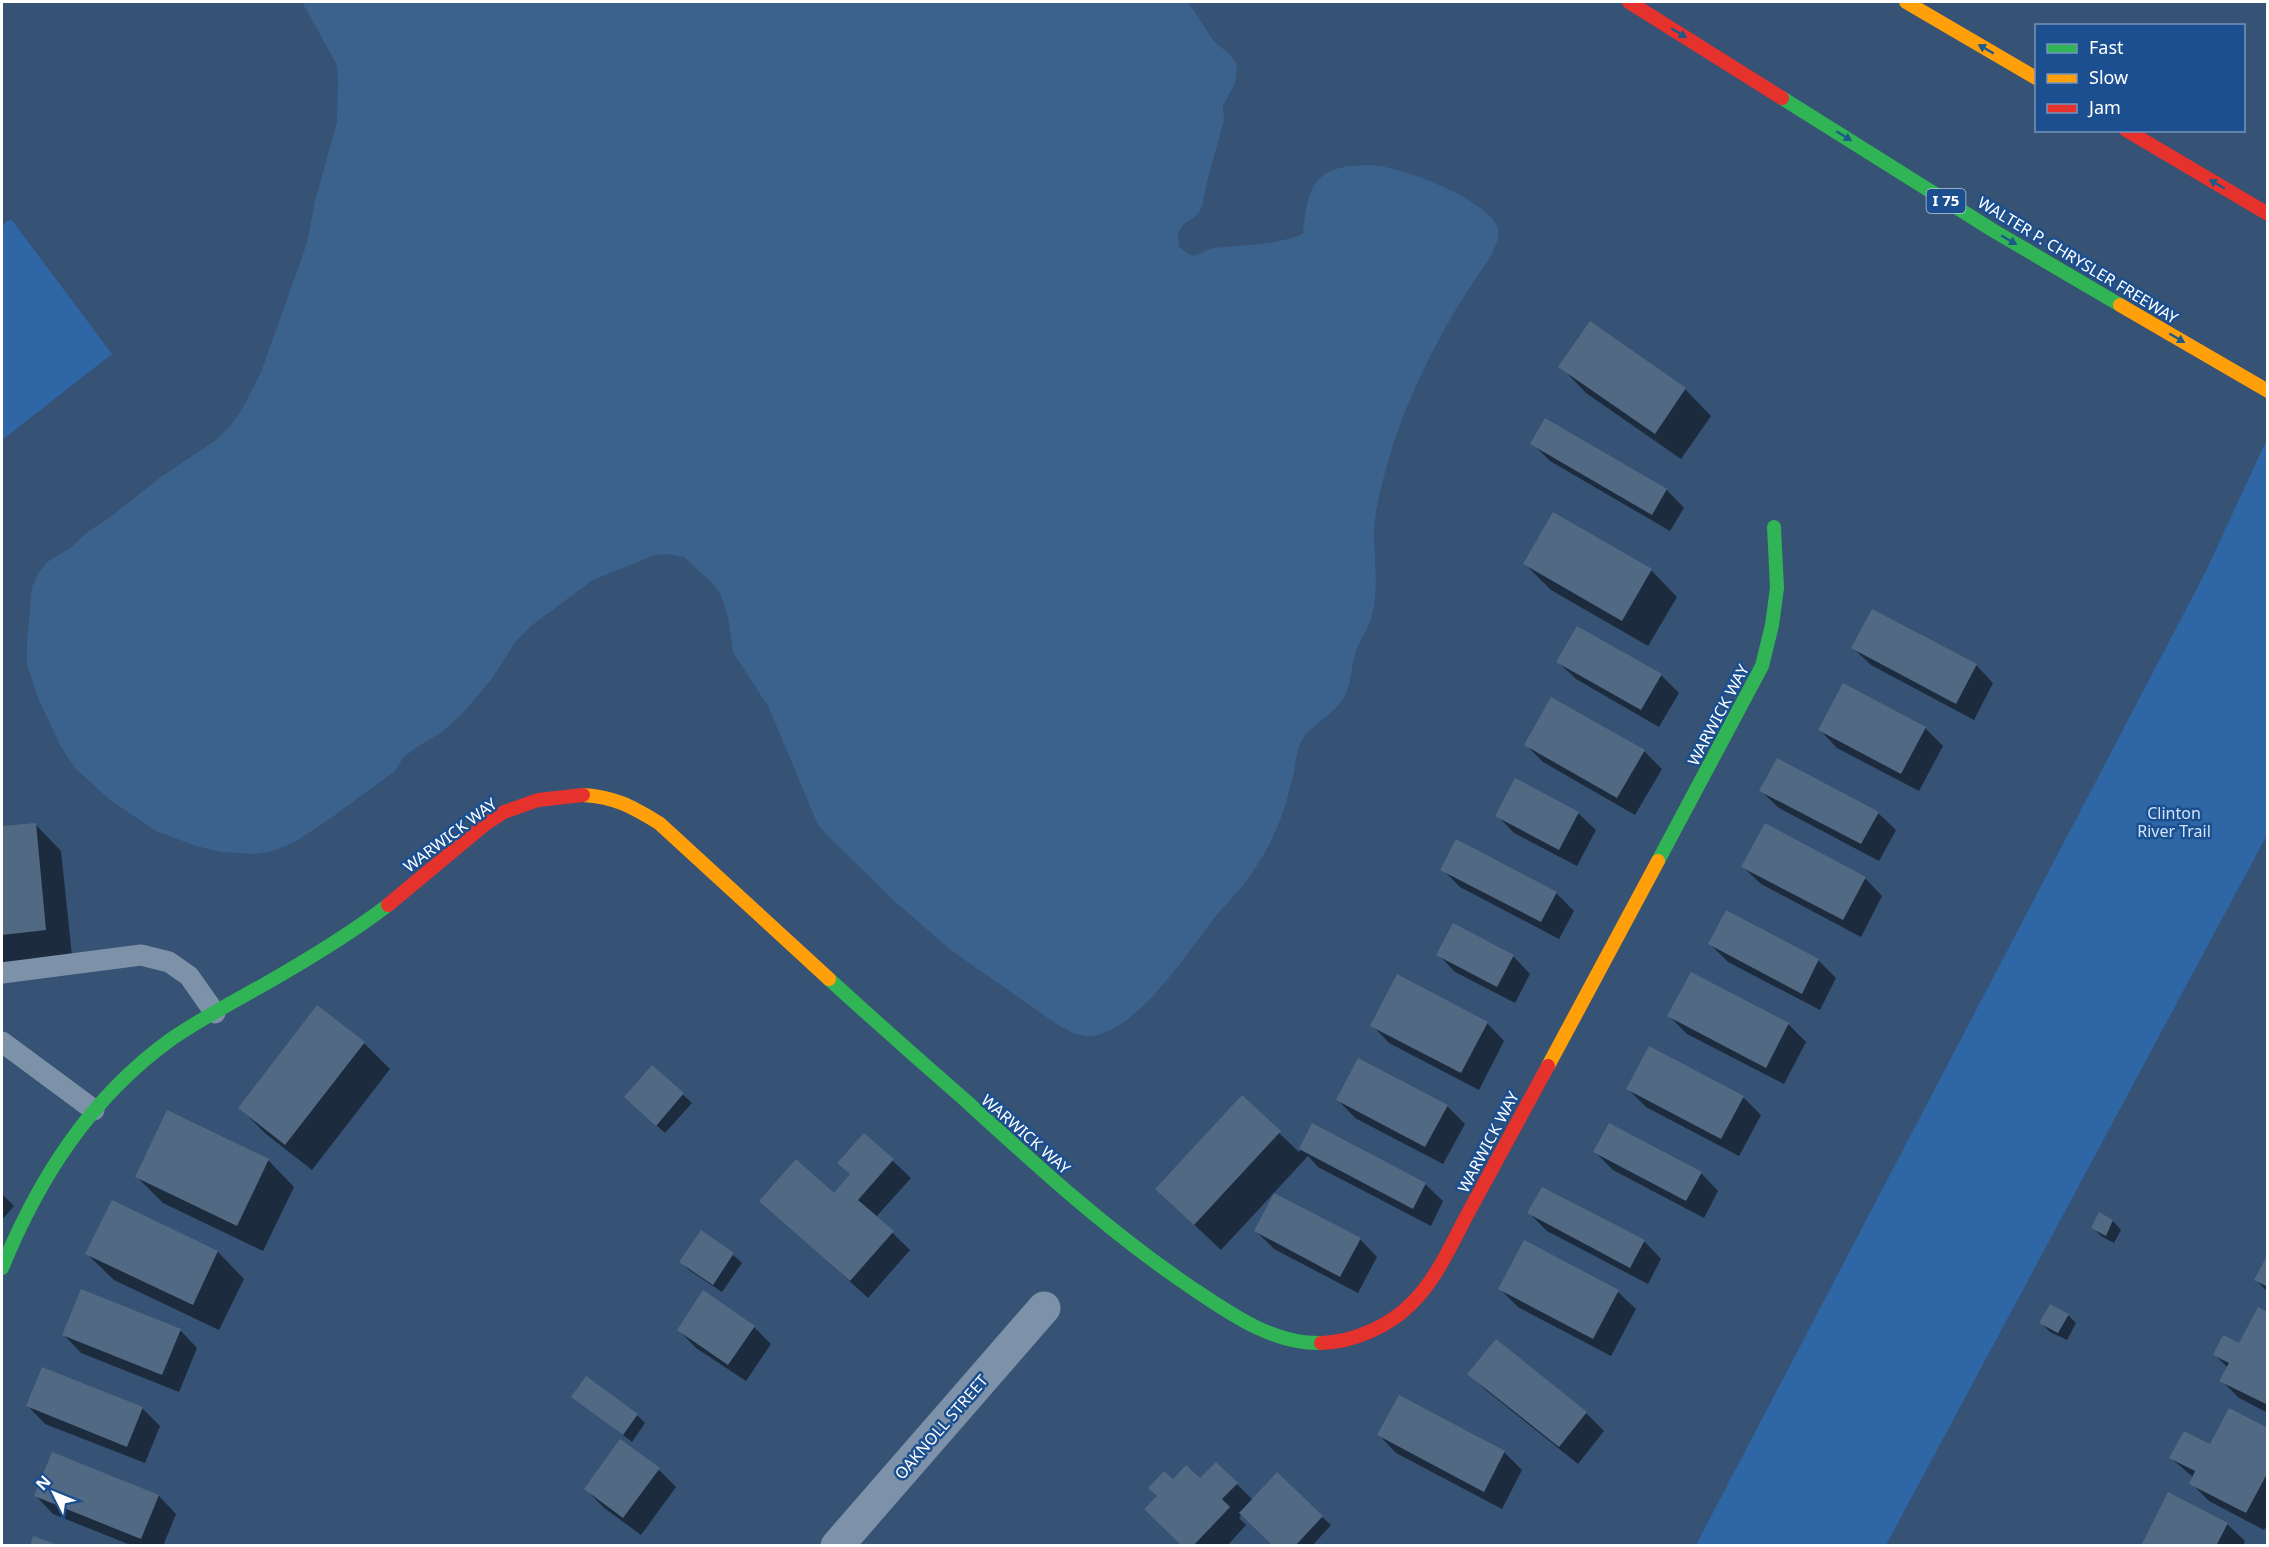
<svg xmlns="http://www.w3.org/2000/svg" width="2269" height="1547" font-family="'Noto Sans',sans-serif">
	<style>
		.green { fill: #2f66a5 }
		.water { fill: #3b618d }
		.shadow { fill: #0007 }
		.building { fill: #526984 }
		.lines { fill: none; stroke-linecap: round; stroke-linejoin: round }
		.lane { stroke: #7d92a8; stroke-width: 21 }
		.street { stroke: #7d92a8; stroke-width: 33 }
		.fast { stroke: #30b455; stroke-width: 14 }
		.slow { stroke: #ff9f0a; stroke-width: 14 }
		.jam { stroke: #e5322d; stroke-width: 14 }
		.oneway { fill: #1d5989 }
		.labels { text-anchor: middle; stroke-width: 5; stroke-linejoin: round; paint-order: stroke }
		.shield { fill: #1b4f8f; stroke: #bbcadd; stroke-width: 1.5 }
		.shield-label { font-size: 15px; font-weight: bold; fill: #fff }
		.street-label { font-size: 16px; fill: #fff; stroke: #1b4f8f }
		.park-label { font-size: 16px; fill: #cfe3fa; stroke: #1b4f8f }
	</style>
	<rect width="100%" height="100%" fill="#365274"/>
	<path class="green" d="M11,219l101,135 -110,86v-215z
		M2267,439v396l-381,710h-190l509,-972z"/>
	<path class="water" d="M302,2h886l25,38 17,15 6,8 1,6 -2,14 -12,23 1,15 -16,56 -6,30 -4,7 -15,11 -5,8 1,14c4,2 8,7 12,8 7,2 15,-6 22,-7 30,-3 62,-3 90,-14 5,-49 10,-68 65,-69 28,-1 123,35 130,64 4,15 -17,42 -26,55 -35,53 -70,123 -86,185 -5,19 -11,41 -12,61 0,29 5,58 -2,86 -3,12 -11,23 -16,34 -6,18 -3,37 -16,53 -11,15 -30,22 -39,39 -5,9 -5,21 -7,30 -4,16 -8,33 -14,48 -9,25 -24,49 -41,70 -9,11 -20,21 -28,32 -26,35 -71,102 -113,113 -14,4 -28,-3 -40,-10l-106,-74 -59,-51 -68,-67 -7,-8 -49,-117 -36,-56 -5,-35 -8,-24 -5,-7 -31,-29 -18,-3 -11,1 -62,25 -62,46 -15,15 -25,39 -28,33 -21,19 -28,17 -11,9 -8,13 -64,47 -36,24 -22,9 -18,3 -34,-2 -25,-6 -40,-15 -46,-31 -35,-32 -14,-21 -23,-49 -11,-33v-23l5,-55 6,-13 9,-12 23,-14 19,-17 21,-14 51,-40 55,-37 14,-14 11,-15 20,-39 46,-129 8,-42 22,-79 1,-45 -2,-14z"/>
	<path class="shadow" d="M1591,323l94,66 26,27 -30,43 -95,-66 -26,-27z
		M1546,420l121,70 17,18 -14,23 -120,-70 -18,-18z
		M1525,564l126,6 26,27 -29,49 -97,-56z
		M1853,648l123,17 17,18 -19,37 -103,-55z
		M1558,662l103,13 18,18 -20,34 -83,-48z
		M1843,685l82,43 18,18 -24,45 -82,-43 -17,-18z
		M1525,744l119,7 18,18 -27,46 -92,-53z
		M1761,791l117,22 18,17 -17,31 -100,-53z
		M1578,813l18,17 -19,36 -63,-33 -17,-18z
		M35,824l26,27 11,105 -70,7v-135z
		M1743,867l122,11 17,18 -21,41 -100,-53z
		M1442,869l114,24 18,18 -15,28 -99,-52z
		M1727,912l91,48 18,18 -16,32 -92,-48 -18,-18z
		M1438,954l75,2 17,18 -15,29 -60,-31z
		M1669,1016l119,8 18,18 -22,42 -97,-50z
		M1487,1023l17,18 -25,49 -90,-47 -17,-18z
		M364,1043l26,26 -78,101 -46,-36 -26,-26z
		M652,1067l40,36 -27,30 -31,-28z
		M1628,1089l115,8 18,18 -22,41 -93,-49z
		M1242,1098l57,54 14,-27 112,59 18,17 -12,25 -113,-59 -10,-11 -87,94 -37,-35z
		M1338,1100l109,6 18,18 -22,40 -88,-46z
		M865,1135l46,43 -35,39 34,33 -42,48 -107,-98 73,-5 17,-20z
		M1595,1152l106,21 17,18 -14,27 -91,-48z
		M268,1160l26,27 -31,64 -100,-48 -26,-26z
		M2,1194l12,12 -12,14z
		M112,1202l106,50 26,27 -25,51 -105,-50 -27,-26z
		M1529,1213l115,28 17,18 -13,25 -101,-53z
		M2099,1214l14,7 8,9 -7,13 -13,-7 -8,-8z
		M1256,1231l104,8 17,18 -19,36 -84,-44z
		M701,1232l32,23 9,8 -20,29 -33,-22 -8,-8z
		M2268,1257v35l-12,-12z
		M1500,1289l118,3 18,17 -25,47 -93,-49z
		M2268,1313v100l-29,-15 -18,-18 7,-12 -13,-13 25,-10z
		M2068,1315l8,8 -9,17 -17,-8 -9,-9z
		M754,1327l17,17 -25,37 -50,-33 -17,-18z
		M180,1330l17,18 -18,44 -98,-39 -17,-18z
		M1496,1341l90,72 18,18 -26,33 -91,-73 -18,-17z
		M573,1397l64,18 8,8 -13,19z
		M28,1406l114,2 18,18 -15,37 -100,-39z
		M2268,1430v94l-4,6 -55,-29 -18,-18 3,-5 -23,-20z
		M1379,1435l125,17 18,18 -20,39 -106,-56z
		M1216,1464l37,36 24,-25 54,50 -19,21h-37l-33,-32 -3,4 7,7 -19,21h-44l-10,-65 27,-1z
		M659,1470l17,17 -35,48 -38,-28 -17,-18z
		M36,1496h123l17,18 -13,32h-30l-80,-32z
		M2227,1524l18,17 -2,5h-101z"/>
	<path class="building" d="M1590,321l96,67 -31,46 -97,-67z
		M1545,418l122,71 -15,26 -122,-71z
		M1553,512l99,57 -30,52 -99,-57z
		M1872,609l105,55 -21,40 -105,-56z
		M1577,626l85,48 -21,36 -85,-48z
		M1843,683l83,44 -25,47 -83,-44z
		M1551,697l94,53 -28,48 -93,-53z
		M1777,758l102,54 -18,32 -102,-53z
		M1515,778l64,34 -20,38 -64,-34z
		M36,823l10,107 -44,5v-109z
		M1765,823l101,54 -23,43 -102,-53z
		M1456,839l101,53 -16,30 -101,-52z
		M1726,910l93,49 -17,35 -94,-50z
		M1453,923l61,32 -17,32 -61,-32z
		M1691,972l98,51 -23,45 -99,-52z
		M1397,974l91,48 -27,51 -91,-47z
		M317,1005l48,37 -80,103 -47,-37z
		M1649,1046l95,50 -23,43 -95,-50z
		M1358,1058l90,47 -23,42 -89,-47z
		M652,1065l32,28 -28,33 -32,-29z
		M1242,1095l39,36 -87,94 -39,-36z
		M167,1110l102,49 -32,67 -102,-49z
		M1312,1123l114,60 -13,26 -114,-60z
		M1609,1123l93,49 -16,29 -93,-49z
		M864,1133l30,26 -36,41 36,31 -44,50 -91,-80 37,-42 38,34 16,-19 -13,-11z
		M1542,1187l103,53 -15,28 -103,-55z
		M1274,1193l87,45 -21,39 -86,-46z
		M112,1200l106,51 -25,54 -108,-51z
		M2099,1212l14,8 -7,16 -15,-8z
		M701,1230l33,23 -21,32 -34,-23z
		M1524,1240l95,50 -26,49 -95,-50z
		M2268,1254v33l-14,-7z
		M81,1289l100,40 -19,46 -100,-40z
		M703,1290l52,36 -27,39 -51,-35z
		M2050,1304l19,10 -11,19 -19,-10z
		M2258,1307l10,5v93l-49,-24 10,-18 -16,-8 10,-20 16,8z
		M1496,1339l91,73 -28,35 -92,-73z
		M42,1367l101,40 -16,40 -101,-41z
		M586,1376l52,38 -15,21 -52,-38z
		M1399,1395l106,56 -21,41 -107,-57z
		M2229,1408l39,20v44l-22,41 -57,-29 6,-13 -26,-13 15,-27 26,13z
		M620,1439l40,29 -37,50 -39,-29z
		M52,1452l107,43 -18,44 -107,-43z
		M1216,1462l22,21 -16,16 8,8 -37,39h-11l-38,-37 13,-13 -9,-8 16,-17 9,8 13,-14 14,13z
		M1277,1472l46,44 -28,30h-22l-34,-33z
		M2168,1492l60,31 -12,23h-75z
		M33,1536l25,9v1h-28z"/>
	<g class="lines">
		<path class="lane" d="M2,973l139,-18 28,7 20,14 26,37
			M2,1042l92,68"/>
		<path class="street" d="M837,1546l207,-238"/>
		<path class="fast" d="M1782,98l212,133 126,74
			M1658,861l104,-195 10,-41 5,-37 -3,-61
			M829,979c45,41 90,81 136,121 72,66 143,131 224,186 39,26 82,58 132,57
			M2,1268c37,-90 88,-170 168,-228 30,-21 63,-38 95,-56 42,-24 84,-49 123,-79"/>
		<path class="slow" d="M1906,2l130,76
			M2120,305l148,86
			M583,795c33,2 49,12 76,28l170,156
			M1548,1066l110,-205"/>
		<path class="jam" d="M1629,2l153,96
			M2126,130l142,84
			M388,905l96,-80 20,-13 34,-12 45,-5
			M1321,1343c32,-1 67,-16 90,-39 25,-24 40,-59 56,-89 27,-50 54,-99 81,-149"/>
	</g>
	<defs><path id="oneway-solid" d="M-6-.8H1V-3.2L6.5 0L1 3.2V.8H-6Z" transform="scale(1.5)"/></defs>
	<g class="oneway">
		<use href="#oneway-solid" transform="translate(1679 33) rotate(32)"/>
		<use href="#oneway-solid" transform="translate(1986 49) rotate(-150)"/>
		<use href="#oneway-solid" transform="translate(1844 136) rotate(32)"/>
		<use href="#oneway-solid" transform="translate(2217 184) rotate(-150)"/>
		<use href="#oneway-solid" transform="translate(2009 240) rotate(30)"/>
		<use href="#oneway-solid" transform="translate(2177 338) rotate(30)"/>
	</g>
	<g class="labels">
		<rect class="shield" x="1926.5" y="189" width="39" height="24" rx="4.5"/>
		<g class="shield-label">
			<text x="1946" y="206">I 75</text>
		</g>
		<g class="street-label">
			<text transform="translate(2078 260) rotate(31)" y="6">WALTER P. CHRYSLER FREEWAY</text>
			<text transform="translate(1718 715) rotate(-62)" y="6">WARWICK WAY</text>
			<text transform="translate(450 835) rotate(-37)" y="6">WARWICK WAY</text>
			<text transform="translate(1026 1134) rotate(41)" y="6">WARWICK WAY</text>
			<text transform="translate(1488 1142) rotate(-62)" y="6">WARWICK WAY</text>
			<text transform="translate(941 1427) rotate(-49)" y="6">OAKNOLL STREET</text>
		</g>
		<g class="park-label">
			<text x="2174" y="819">Clinton<tspan x="2174" dy="18">River Trail</tspan></text>
		</g>
	</g>
	<rect width="2269" height="1547" fill="none" stroke="#ffffff" stroke-width="6"/>
	<rect x="2035" y="24" width="210" height="108" fill="#1b4f8f" stroke="#7695bc" stroke-width="1.5"/>
	<rect x="2047" y="44" width="30" height="9" fill="#30b455" stroke="#7695bc" stroke-width="1.5"/>
	<text x="2089" y="54" font-size="18" fill="#ffffff">Fast</text>
	<rect x="2047" y="74" width="30" height="9" fill="#ff9f0a" stroke="#7695bc" stroke-width="1.5"/>
	<text x="2089" y="84" font-size="18" fill="#ffffff">Slow</text>
	<rect x="2047" y="104" width="30" height="9" fill="#e5322d" stroke="#7695bc" stroke-width="1.5"/>
	<text x="2089" y="114" font-size="18" fill="#ffffff">Jam</text>
	<g transform="translate(54 1493) rotate(313)" stroke="#1b4f8f" stroke-width="4.5" paint-order="stroke">
	<path d="M0-4.5L10 22L0 15L-10 22Z" fill="#ffffff"/>
	<text y="-9" font-size="16" font-weight="bold" text-anchor="middle" fill="#ffffff">N</text>
	</g>
</svg>
